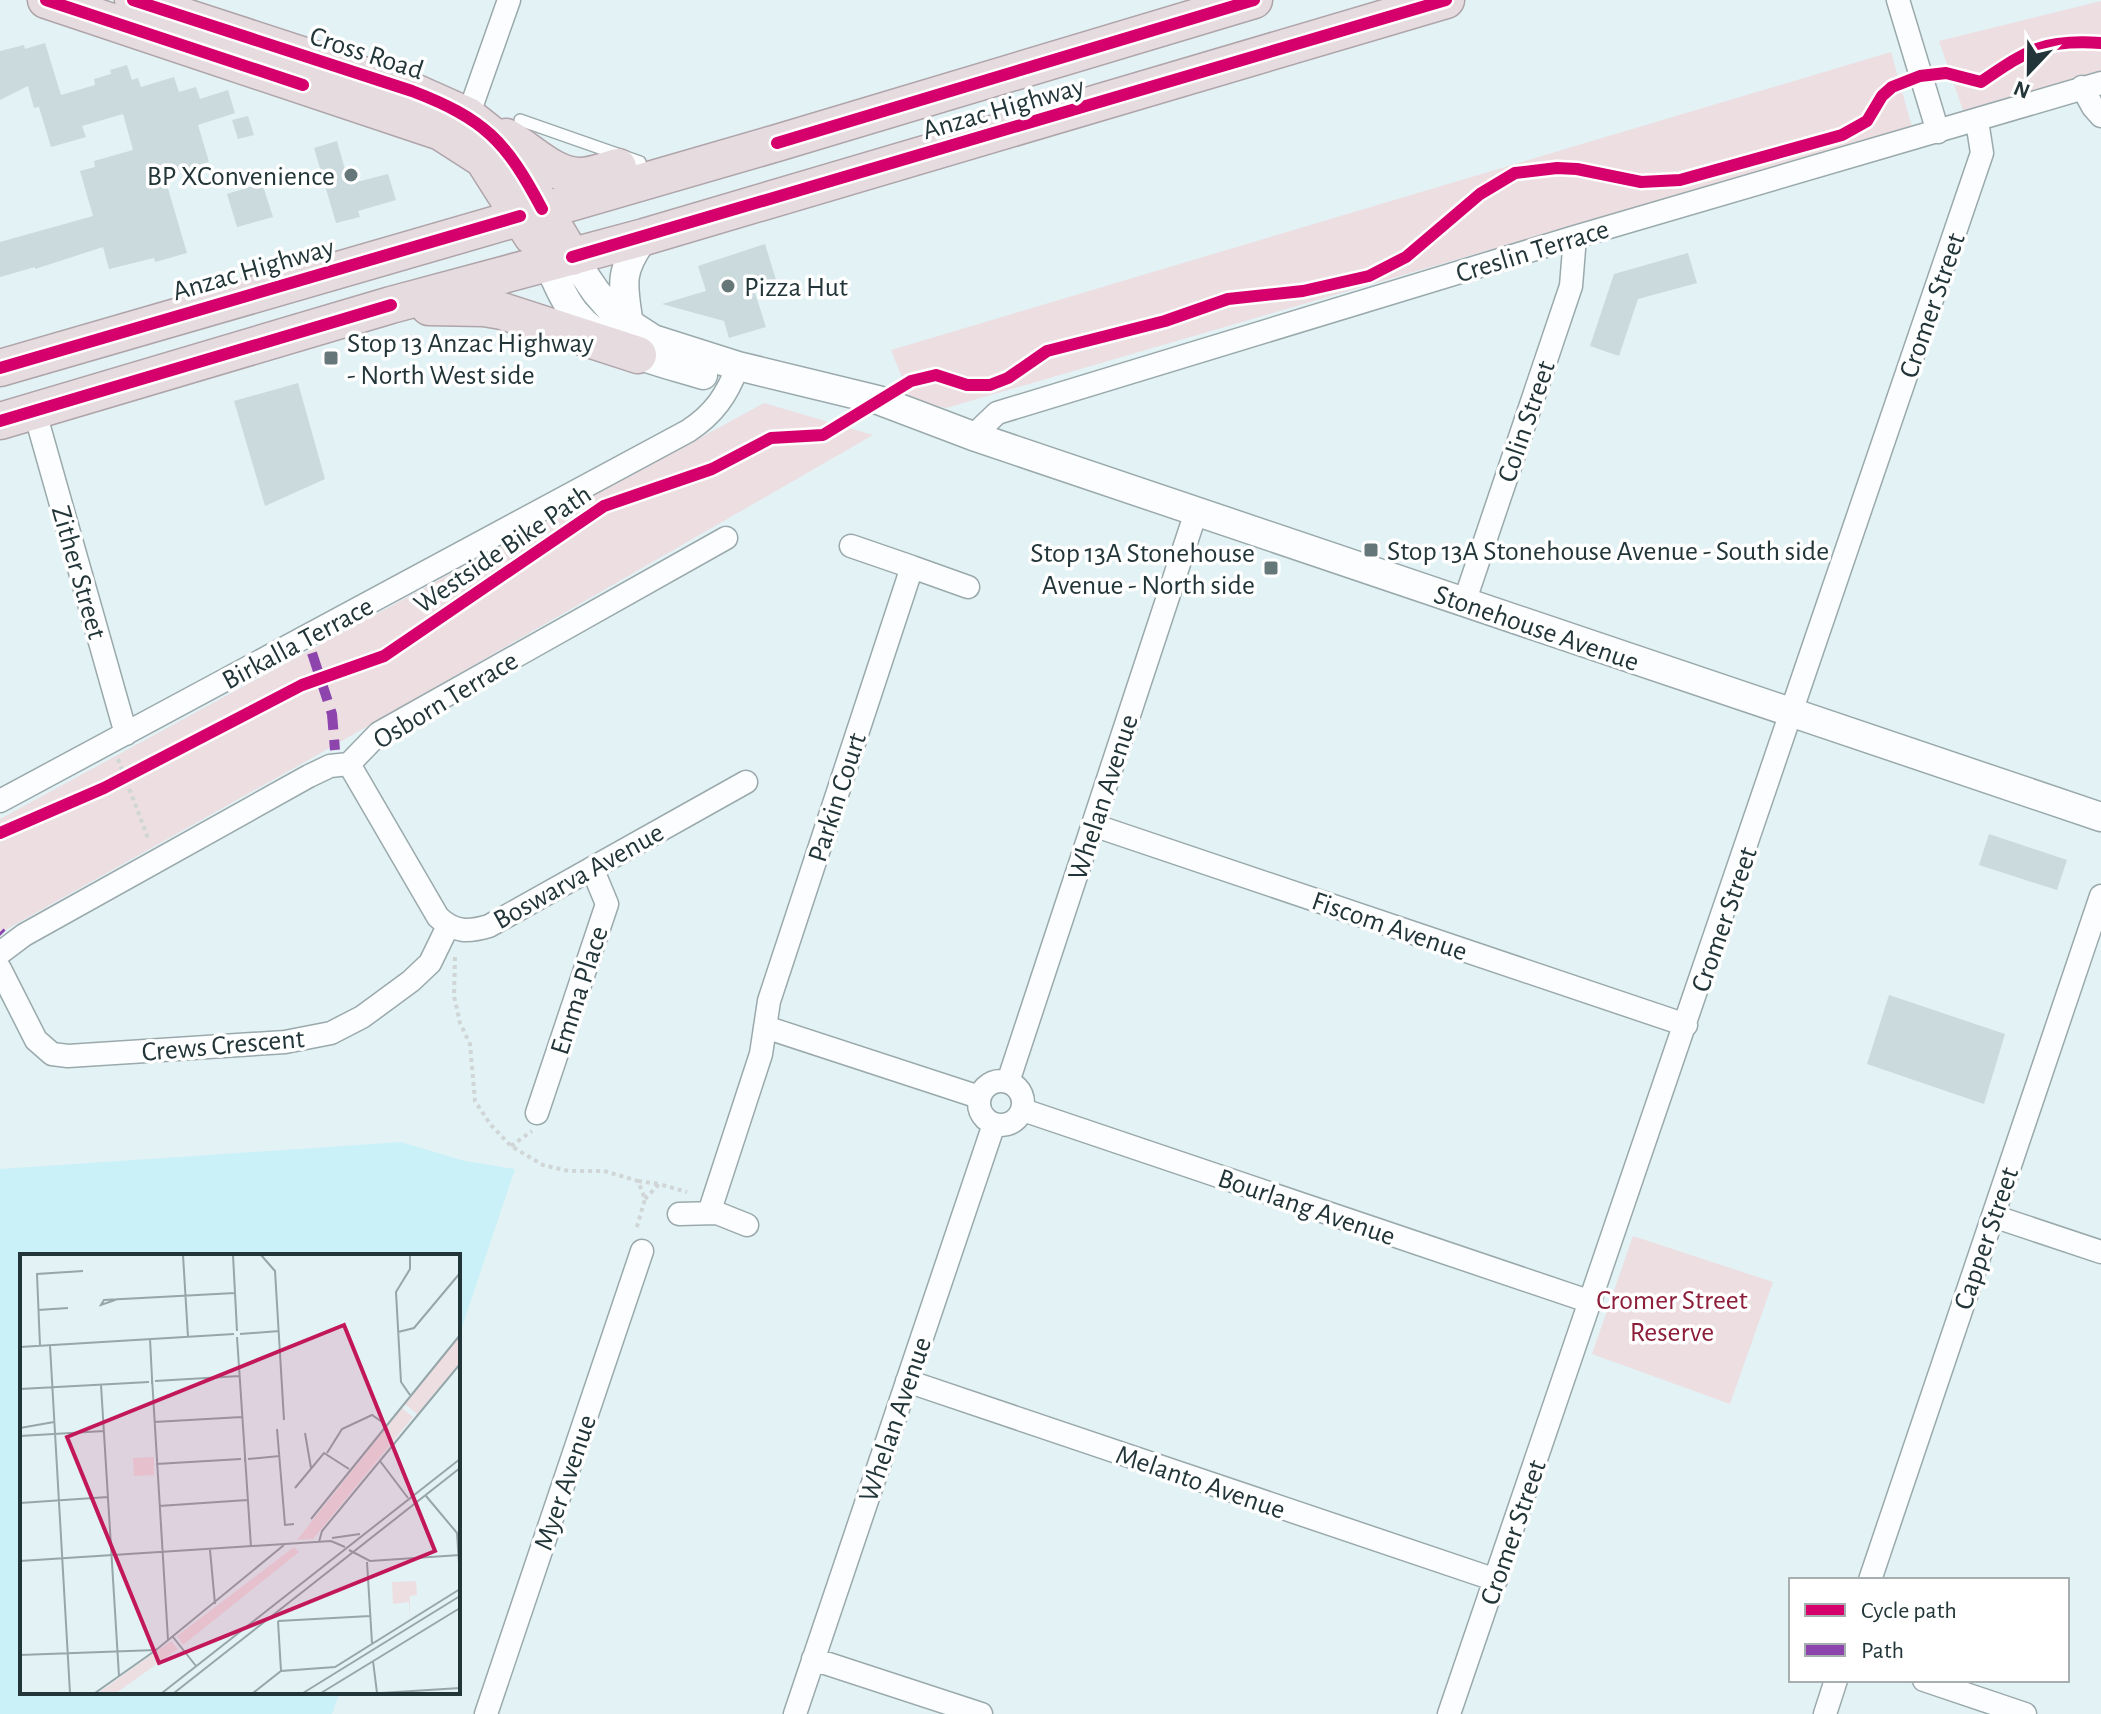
<svg xmlns="http://www.w3.org/2000/svg" width="2101" height="1714" font-family="'Alegreya Sans',sans-serif">
	<style>
		.built { fill: #cbf1f8 }
		.green { fill: #eddee1 }
		.building { fill: #cadadd }
		.lines { fill: none; stroke-linecap: round; stroke-linejoin: round }
		.service-casing { stroke: #9aa9ac; stroke-width: 14 }
		.minor-casing { stroke: #9aa9ac; stroke-width: 25 }
		.tertiary-casing { stroke: #9aa9ac; stroke-width: 31 }
		.trunk-casing { stroke: #aea4a9; stroke-width: 39 }
		.path { stroke: #d0d5d6; stroke-width: 4; stroke-dasharray: 4 4; stroke-linecap: butt }
		.service { stroke: #fbfdfe; stroke-width: 11 }
		.minor { stroke: #fbfdfe; stroke-width: 22 }
		.tertiary { stroke: #fbfdfe; stroke-width: 28 }
		.trunk { stroke: #e6dbde; stroke-width: 36 }
		.quiet { stroke: #8e44ad; stroke-width: 10; stroke-dasharray: 20 10; stroke-linecap: butt }
		.cycleway-casing { stroke: #fff; stroke-width: 17 }
		.cycleway { stroke: #d6006c; stroke-width: 12 }
		.poi-dot { fill: #66777a; stroke: #fff; stroke-width: 3 }
		.labels { text-anchor: middle; stroke-width: 7; stroke-linejoin: round; paint-order: stroke }
		.street-label { font-size: 28px; fill: #223538; stroke: #fff }
		.poi-label { font-size: 28px; fill: #223538; stroke: #fff; text-anchor: start }
		.park-label { font-size: 28px; fill: #8d1e3a; stroke: #fff }
		.inset-road { fill: none; stroke: #96a6a9; stroke-width: 2 }
		.view { fill: #c2185b; fill-opacity: 0.15; stroke: #c2185b; stroke-width: 4 }
		.inset-edge { fill: none; stroke: #223538; stroke-width: 4 }
	</style>
	<rect width="100%" height="100%" fill="#e3f2f5"/>
	<path class="built" d="M401,1142l64,19 50,8 -57,170v-83h-436v436h318l-8,22h-332v-545z"/>
	<path class="green" d="M2101,1v72l-137,40 -25,-72z
		M1891,52l21,75 -966,281 -35,-8 -20,-50z
		M764,403l109,32 -538,310 -335,188v-114z
		M1633,1236l140,46 -43,122 -138,-50z"/>
	<path class="building" d="M45,43l16,52 34,-10 -1,-6 17,-5 -1,-4 17,-5 5,15 6,-2 3,9 33,-10 5,15 17,-5 4,12 28,-9 7,23 -37,12 11,37 -45,13 23,78 -32,9 -1,-4 -45,11 -6,-22 -68,22v-2l-35,10v-35l93,-26 -13,-45 15,-4 -1,-6 39,-11 -10,-36 -41,12 4,11 -35,10 -12,-40 -5,1 -6,-22 -28,14v-49l24,-6 1,4z
		M248,116l6,19 -16,4 -6,-19z
		M337,141l12,43 39,-10 8,26 -38,11 2,6 -24,6 -22,-75z
		M262,183l11,34 -36,10 -10,-33z
		M765,244l11,36 -23,7 13,40 -37,11 -5,-17 -62,-17 44,-13 -8,-25z
		M1688,253l9,30 -59,16 -19,57 -29,-10 24,-72z
		M298,383l27,96 -60,27 -31,-105z
		M1989,834l78,26 -10,30 -78,-25z
		M1889,995l116,39 -21,70 -117,-40z"/>
	<g class="lines">
		<defs>
			<path id="service" d="M520,120l120,42"/>
			<path id="minor" d="M1898,0l40,132
				M2082,87l11,20 8,9
				M468,116l41,-116
				M34,409l92,325
				M973,436l24,-23 578,-176 526,-154
				M912,567l56,20
				M1464,603l107,-317 4,-49
				M349,764l89,153c17,16 31,15 51,9l257,-144
				M0,801l688,-370c26,-17 39,-36 50,-65
				M1093,825l593,200
				M0,953l24,-18 285,-159 21,-10 19,-2 30,-31 347,-195
				M0,969l36,71 16,14 16,2 217,-14 46,-9 31,-16 49,-36 19,-18 18,-37
				M765,1027l214,70
				M979 1103a22 22 0 1 1 44 0a22 22 0 1 1-44 0Z
				M1008,1082l188,-570
				M1023,1110l568,192
				M537,1113l70,-209 -15,-36
				M709,1213l52,-159 8,-53 143,-434 -61,-21
				M679,1214l38,-1 30,12
				M1993,1216l108,36
				M907,1381l589,199
				M1870,1580l231,-684
				M813,1659l168,55
				M1924,1680l101,34
				M486,1714l156,-463
				M795,1714l199,-590
				M1449,1714l533,-1561 -5,-32
				M1825,1714l11,-34"/>
			<path id="tertiary" d="M572,257l24,35 20,23 37,24 85,27 140,34 95,36 1128,381
				M548,263c8,17 15,36 27,50 31,39 83,48 128,62
				M629,325c-6,-41 -11,-52 15,-88"/>
			<path id="trunk" d="M46,0l395,132 42,27 49,77
				M133,0l279,91 56,25 30,24 27,38 47,79
				M506,137c23,12 46,39 74,39 12,0 26,-6 38,-9
				M429,307l55,1 18,3 136,44
				M0,368l777,-225 477,-143
				M0,421l391,-116 253,-68 802,-237"/>
		</defs>
		<use href="#service" class="service-casing"/>
		<use href="#minor" class="minor-casing"/>
		<use href="#tertiary" class="tertiary-casing"/>
		<use href="#trunk" class="trunk-casing"/>
		<path class="path" d="M118,759l31,82
			M455,957l-1,39 6,27 10,21 5,57 15,23 21,22 32,19 26,6h35l34,10 7,18 -9,31
			M511,1146l21,-15
			M638,1181l21,3
			M645,1199l14,-15 28,8"/>
		<use href="#service" class="service"/>
		<use href="#minor" class="minor"/>
		<use href="#tertiary" class="tertiary"/>
		<use href="#trunk" class="trunk"/>
		<path class="quiet" d="M312,653l20,61 3,36
			M0,932l2,2"/>
		<defs>
			<path id="cycleway" d="M46,0l257,85
				M133,0l279,91c73,28 94,50 130,118
				M777,143l477,-143
				M572,257l874,-257
				M0,368l520,-152
				M0,421l391,-116
				M0,833l104,-45 198,-103 82,-29 220,-150 108,-37 59,-31 52,-3 88,-54 25,-6 31,10h23l18,-7 39,-27 118,-30 63,-22 75,-8 66,-15 37,-19 74,-63 35,-21 42,-5 20,1 64,13 39,-2 162,-45 25,-14 15,-25 10,-9 28,-11 26,-3 35,9c47,-32 62,-43 120,-39"/>
		</defs>
		<use href="#cycleway" class="cycleway-casing"/>
		<use href="#cycleway" class="cycleway"/>
	</g>
	<g class="poi-dot">
		<circle cx="351" cy="175" r="8"/>
		<circle cx="728" cy="286" r="8"/>
		<rect x="323" y="350" width="16" height="16" rx="4"/>
		<rect x="1363" y="542" width="16" height="16" rx="4"/>
		<rect x="1263" y="560" width="16" height="16" rx="4"/>
	</g>
	<g class="labels">
		<g class="street-label">
			<text transform="translate(367 52) rotate(18)" y="10">Cross Road</text>
			<text transform="translate(1003 107) rotate(-16)" y="10">Anzac Highway</text>
			<text transform="translate(1532 250) rotate(-17)" y="10">Creslin Terrace</text>
			<text transform="translate(253 268) rotate(-16)" y="10">Anzac Highway</text>
			<text transform="translate(1931 305) rotate(-71)" y="10">Cromer Street</text>
			<text transform="translate(1525 421) rotate(-71)" y="10">Colin Street</text>
			<text transform="translate(502 548) rotate(-34)" y="10">Westside Bike Path</text>
			<text transform="translate(80 572) rotate(74)" y="10">Zither Street</text>
			<text transform="translate(1537 627) rotate(19)" y="10">Stonehouse Avenue</text>
			<text transform="translate(297 642) rotate(-28)" y="10">Birkalla Terrace</text>
			<text transform="translate(445 699) rotate(-31)" y="10">Osborn Terrace</text>
			<text transform="translate(836 797) rotate(-72)" y="10">Parkin Court</text>
			<text transform="translate(1102 797) rotate(-72)" y="10">Whelan Avenue</text>
			<text transform="translate(578 875) rotate(-29)" y="10">Boswarva Avenue</text>
			<text transform="translate(1723 919) rotate(-71)" y="10">Cromer Street</text>
			<text transform="translate(1390 925) rotate(19)" y="10">Fiscom Avenue</text>
			<text transform="translate(578 990) rotate(-72)" y="10">Emma Place</text>
			<text transform="translate(223 1044) rotate(-5)" y="10">Crews Crescent</text>
			<text transform="translate(1307 1206) rotate(19)" y="10">Bourlang Avenue</text>
			<text transform="translate(1985 1238) rotate(-71)" y="10">Capper Street</text>
			<text transform="translate(894 1419) rotate(-71)" y="10">Whelan Avenue</text>
			<text transform="translate(1201 1481) rotate(19)" y="10">Melanto Avenue</text>
			<text transform="translate(564 1482) rotate(-71)" y="10">Myer Avenue</text>
			<text transform="translate(1512 1532) rotate(-71)" y="10">Cromer Street</text>
		</g>
		<g class="poi-label">
			<text x="335" y="185" text-anchor="end">BP XConvenience</text>
			<text x="744" y="296">Pizza Hut</text>
			<text x="347" y="352">Stop 13 Anzac Highway<tspan x="347" dy="32">- North West side</tspan></text>
			<text x="1387" y="560">Stop 13A Stonehouse Avenue - South side</text>
			<text x="1255" y="562" text-anchor="end">Stop 13A Stonehouse<tspan x="1255" dy="32">Avenue - North side</tspan></text>
		</g>
		<g class="park-label">
			<text x="1672" y="1309">Cromer Street<tspan x="1672" dy="32">Reserve</tspan></text>
		</g>
	</g>
	<g transform="translate(20 1254)">
		<rect width="440" height="440" fill="#e3f2f5"/>
		<path d="M440,81v27l-43,52 -12,-10zM382,154l11,9 -100,122 -16,1zM134,203v18l-20,1 -1,-18zM274,293l5,5 -116,93 -6,-9zM396,327l1,14 -7,1v22l-1,-16 -16,2 -1,-22zM151,387l7,8 -62,44h-18z" fill="#eddee1"/>
		<path class="inset-road" d="M163,1l5,82M213,1l4,76M241,1l14,16 9,149M390,1v14l-14,23 5,90 9,13M98,45l-17,6 3,-5 131,-7M18,56l30,-2M378,78l16,-4 46,-55M220,80l39,-3M217,83l8,119M130,85l2,39M20,92l-3,-72 46,-3M30,92l20,347M0,93l214,-13M135,127l85,-5M132,130v-6l16,262M81,131l18,291M0,135l129,-7M134,168l88,-5M0,174l34,-6M257,175l8,96 9,-1M285,179l6,35M0,182l84,-5M307,199l15,-24 30,-14 13,9M228,205l32,-3M360,207l28,37M225,208v-6l6,91M136,210l85,-5M275,234l29,-35 25,16M406,242l31,37 3,45M0,249l88,-6M139,252l88,-6M291,265l149,-184M312,284l28,-4M299,288l3,-11 138,-167M190,296l5,54M329,296l21,11 90,-6M0,307l311,-20 14,6M347,308l5,81M258,367l92,-5M258,367l3,50M153,383l23,29M0,401l136,-5M353,407l4,32M75,439l61,-43 128,-105M142,439l298,-234M154,439l286,-225M233,439l28,-22 54,-4 125,-78M283,439l157,-97M301,439l139,-85M361,439l79,-5"/>
		<path class="view" d="M324,71l91,226 -276,112 -92,-226z"/>
		<rect width="440" height="440" class="inset-edge"/>
	</g>
	<rect x="1789" y="1578" width="280" height="104" fill="#ffffff" stroke="#a7aeaf" stroke-width="2"/>
	<rect x="1805" y="1604" width="40" height="12" fill="#d6006c" stroke="#a7aeaf" stroke-width="2"/>
	<text x="1861" y="1618" font-size="24" fill="#223538">Cycle path</text>
	<rect x="1805" y="1644" width="40" height="12" fill="#8e44ad" stroke="#a7aeaf" stroke-width="2"/>
	<text x="1861" y="1658" font-size="24" fill="#223538">Path</text>
	<g transform="translate(2029 72) rotate(202)" stroke="#ffffff" stroke-width="6" paint-order="stroke">
	<path d="M0-6L14 30L0 20L-14 30Z" fill="#223538"/>
	<text y="-12" font-size="22" font-weight="bold" text-anchor="middle" fill="#223538">N</text>
	</g>
</svg>
